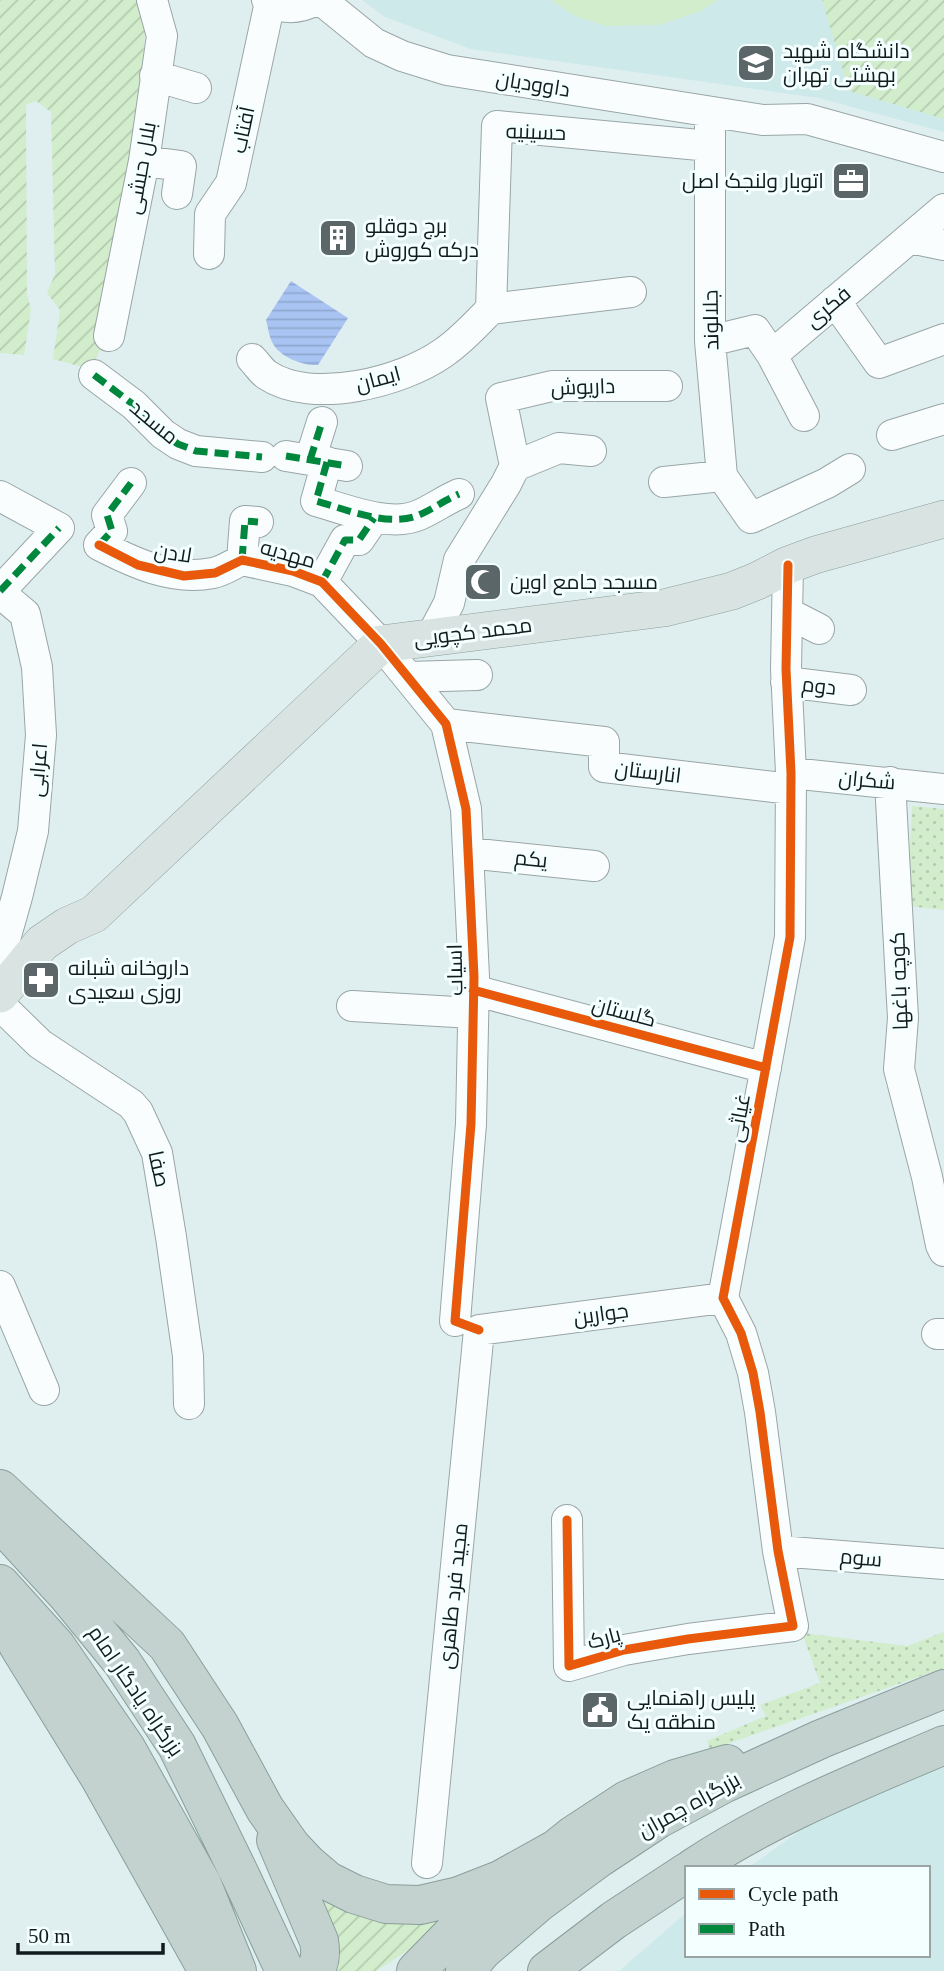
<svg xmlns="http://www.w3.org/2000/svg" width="944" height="1971" font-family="'Times New Roman',Cairo,serif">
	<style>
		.built { fill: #cde9ea }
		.park { fill: url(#park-dots) }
		.garden { fill: url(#garden-furrows) }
		.pitch { fill: #d2edcc }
		.water { fill: url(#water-rules) }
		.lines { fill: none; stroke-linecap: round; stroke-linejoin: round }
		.minor-casing { stroke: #99a5a6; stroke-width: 32 }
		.major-casing { stroke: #899f9b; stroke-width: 38 }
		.highway-casing { stroke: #899f9b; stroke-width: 40 }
		.minor { stroke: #fafdfd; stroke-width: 30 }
		.major { stroke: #d9e3e1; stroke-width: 37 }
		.highway { stroke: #c3d2ce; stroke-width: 38 }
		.quiet { stroke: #00873e; stroke-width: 7; stroke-dasharray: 14 7; stroke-linecap: butt }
		.cycleway-casing { stroke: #f4ffff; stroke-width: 13 }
		.cycleway { stroke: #e8590c; stroke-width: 9 }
		.labels { text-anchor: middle; stroke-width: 6; stroke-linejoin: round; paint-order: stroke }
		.poi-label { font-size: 21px; fill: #121c1d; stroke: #f4ffff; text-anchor: start }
		.street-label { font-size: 21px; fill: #121c1d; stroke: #f4ffff }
	</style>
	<defs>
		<pattern id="park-dots" width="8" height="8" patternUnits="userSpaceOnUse" patternTransform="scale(1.75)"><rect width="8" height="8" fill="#d2edcc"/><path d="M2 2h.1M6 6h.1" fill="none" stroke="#b3cbaf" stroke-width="1.8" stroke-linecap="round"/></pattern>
		<pattern id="garden-furrows" width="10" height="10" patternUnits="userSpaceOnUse" patternTransform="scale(1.75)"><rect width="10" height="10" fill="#d2edcc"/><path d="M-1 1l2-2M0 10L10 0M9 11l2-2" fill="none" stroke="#b3cbaf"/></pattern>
		<pattern id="water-rules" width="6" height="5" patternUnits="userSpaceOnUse" patternTransform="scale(1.75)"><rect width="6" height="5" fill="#a9c4f3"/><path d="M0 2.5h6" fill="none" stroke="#90a8d0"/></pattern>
	</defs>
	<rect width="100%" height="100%" fill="#dfeff0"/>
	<path class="built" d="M362,0h582v132l-125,-34 -348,-49 -86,-32z
		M944,1763v208h-325l68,-59v43h241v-87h-180l90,-65z"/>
	<path class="park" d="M912,806l32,3v101l-37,-4z
		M944,1632v36l-234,82 -3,-9 59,-25 -6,-11 60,-22 -18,-50 105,13z"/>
	<path class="garden" d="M0,0h139l6,34 -10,124 -23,171 -22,40 -37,-10 7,-49 -13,-17 8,-19 -4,-162 -15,-11 -10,4 1,190 4,14 -7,46 -24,-2z
		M822,0h122v119l-95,-28z
		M297,1874l170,31 -55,43 -36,23h-48z"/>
	<path class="pitch" d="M551,0h167l-17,11 -42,14 -53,1 -31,-10z"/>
	<path class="water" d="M291,281l57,37 -30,47c-15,1 -39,-8 -46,-23 -3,-6 -4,-15 -6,-22z"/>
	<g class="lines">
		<defs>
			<path id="minor" d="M267,0c16,10 32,9 49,0
				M321,0l53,43 28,13 45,14 316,50 44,-1 137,38
				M155,76l41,12
				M710,112v229l12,135 29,42 76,-35 23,-14
				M144,161l37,5 -4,28
				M910,238l34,7
				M209,254l1,-40 21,-31 39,-181
				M835,301l44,62 65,-24
				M491,309l6,-183 213,20
				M491,309l140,-17
				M109,336l35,-175 18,-125 -10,-36
				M710,341l45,-11 17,25 32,61
				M772,355l172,-146
				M252,359c5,5 9,12 15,16 45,30 135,7 176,-22 18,-12 33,-29 48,-44
				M94,375l40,30 29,29 15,10 18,7 66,6
				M892,435l52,-16
				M286,456l61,10
				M310,460l12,-38
				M327,462l-11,39c29,8 74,27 103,14 14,-6 26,-15 40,-21
				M515,466l44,-18 32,3
				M664,482l58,-6
				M131,483l-24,32 5,16 -13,14c35,18 73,36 114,28 10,-2 20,-9 29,-13
				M0,496l59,32 -59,63
				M242,560l51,11 29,11 59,62 65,80 20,85 8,168 -3,147 -16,197
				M242,560l3,-39 13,1
				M322,582l23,-42h14l15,-22
				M0,593l25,21 12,53 4,68 -8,96 -16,66 -17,60
				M788,613l31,16
				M431,637l18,-34 10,-43 47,-76 9,-18 -14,-68 51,-12h115
				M408,677l69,-2
				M786,682l65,8
				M446,724l158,18v25l187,22
				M791,773l153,16
				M890,782l13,236 -4,51 28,108 14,68 3,6
				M468,853l126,13
				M473,990l293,78
				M0,1005l40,39 91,60 7,8 19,41 14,84 17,119 1,48
				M352,1006l121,7
				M0,1286l44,104
				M937,1334h7
				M567,1520l2,146 55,-16 64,-11 105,-13 -15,-75 -18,-139 -7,-39 -12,-40 -18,-35 67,-361 1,-164 -5,-104 2,-104
				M778,1551l166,13
				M427,1863l52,-533 244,-32"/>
			<path id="major" d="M0,994l42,-51 25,-17 27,-12 287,-270 283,-36 68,-17 25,-10 31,-16 27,-10 129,-36"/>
			<path id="highway" d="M0,1489l167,156 53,81 45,83 26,37 17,18 20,17 26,13 32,10 34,1 39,-9 41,-16 54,-30
				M0,1522l68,74 54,66 55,84 65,133 43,92
				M0,1584l56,62 70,102 76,136 35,87
				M4,1594l14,51 82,133 108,193
				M276,1840l43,101c2,11 2,20 -4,30
				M693,1868c78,-52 165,-86 251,-123
				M416,1971l42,-43 114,-92 55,-36 48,-21 52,-15
				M465,1971l18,-21 55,-47 61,-45 59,-39 67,-36 96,-44 123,-50
				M547,1971l67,-51 73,-48"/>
		</defs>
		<use href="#minor" class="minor-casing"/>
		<use href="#major" class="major-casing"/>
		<use href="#highway" class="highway-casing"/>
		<use href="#minor" class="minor"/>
		<use href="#major" class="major"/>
		<use href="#highway" class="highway"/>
		<path class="quiet" d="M94,375l40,30 29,29 15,10 18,7 66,6
			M286,456l61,10
			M310,460l12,-38
			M327,462l-11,39c29,8 74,27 103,14 14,-6 26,-15 40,-21
			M99,545l13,-14 -5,-16 24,-32
			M242,560l3,-39 13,1
			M322,582l23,-42h14l15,-22
			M0,591l59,-63"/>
		<defs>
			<path id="cycleway" d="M99,545l39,20 46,11 31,-3 27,-13 51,11 29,11 59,62 65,80 20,85 8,168 -3,147 -16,197 24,9
				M473,990l293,78
				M567,1520l2,146 55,-16 64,-11 105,-13 -15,-75 -18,-139 -7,-39 -12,-40 -18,-35 67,-361 1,-164 -5,-104 2,-104"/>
		</defs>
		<use href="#cycleway" class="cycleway-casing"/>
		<use href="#cycleway" class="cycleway"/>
	</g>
	<defs>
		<symbol id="university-square" viewBox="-11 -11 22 22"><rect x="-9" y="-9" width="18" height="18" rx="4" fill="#5a6667" stroke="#f4ffff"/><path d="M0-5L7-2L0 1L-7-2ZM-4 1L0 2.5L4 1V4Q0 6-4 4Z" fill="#fff"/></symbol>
		<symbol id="office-square" viewBox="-11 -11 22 22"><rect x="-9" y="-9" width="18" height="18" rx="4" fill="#5a6667" stroke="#f4ffff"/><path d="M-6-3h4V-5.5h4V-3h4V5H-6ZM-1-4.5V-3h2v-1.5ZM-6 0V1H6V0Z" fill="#fff"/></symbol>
		<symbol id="building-square" viewBox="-11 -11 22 22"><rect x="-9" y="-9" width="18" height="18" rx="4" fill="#5a6667" stroke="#f4ffff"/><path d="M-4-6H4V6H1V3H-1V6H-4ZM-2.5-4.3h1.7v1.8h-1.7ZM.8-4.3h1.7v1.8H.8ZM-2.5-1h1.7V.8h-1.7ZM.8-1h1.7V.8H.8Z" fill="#fff"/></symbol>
		<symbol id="mosque-square" viewBox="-11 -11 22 22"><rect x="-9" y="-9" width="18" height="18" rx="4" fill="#5a6667" stroke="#f4ffff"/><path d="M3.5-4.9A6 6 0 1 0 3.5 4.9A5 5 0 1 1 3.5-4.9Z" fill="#fff"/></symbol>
		<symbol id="pharmacy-square" viewBox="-11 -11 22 22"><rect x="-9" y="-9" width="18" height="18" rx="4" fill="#5a6667" stroke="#f4ffff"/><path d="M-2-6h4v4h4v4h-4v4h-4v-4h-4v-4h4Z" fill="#fff"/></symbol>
		<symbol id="civic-square" viewBox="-11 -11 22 22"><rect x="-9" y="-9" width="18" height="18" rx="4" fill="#5a6667" stroke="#f4ffff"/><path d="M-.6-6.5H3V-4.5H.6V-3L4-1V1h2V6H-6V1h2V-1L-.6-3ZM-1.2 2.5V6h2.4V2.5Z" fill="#fff"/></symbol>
	</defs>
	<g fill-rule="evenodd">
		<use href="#university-square" x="734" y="41" width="44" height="44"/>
		<use href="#office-square" x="829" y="159" width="44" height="44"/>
		<use href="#building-square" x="316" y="216" width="44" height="44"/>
		<use href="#mosque-square" x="461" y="560" width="44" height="44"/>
		<use href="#pharmacy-square" x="19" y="958" width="44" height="44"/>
		<use href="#civic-square" x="578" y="1688" width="44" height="44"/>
	</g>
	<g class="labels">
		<g class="poi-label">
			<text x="783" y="58">دانشگاه شهید<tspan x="783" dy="24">بهشتی تهران</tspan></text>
			<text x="824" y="188" text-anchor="end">اتوبار ولنجک اصل</text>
			<text x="365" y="233">برج دوقلو<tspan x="365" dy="24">درکه کوروش</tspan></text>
			<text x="510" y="589">مسجد جامع اوین</text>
			<text x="68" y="975">داروخانه شبانه<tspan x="68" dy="24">روزی سعیدی</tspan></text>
			<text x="627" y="1705">پلیس راهنمایی<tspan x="627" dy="24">منطقه یک</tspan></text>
		</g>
		<g class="street-label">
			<text transform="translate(533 84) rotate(9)" y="7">داوودیان</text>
			<text transform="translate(243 130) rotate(-78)" y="7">آفتاب</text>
			<text transform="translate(536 132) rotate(2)" y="7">حسینیه</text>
			<text transform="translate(141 168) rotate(-80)" y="7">بلال حبشی</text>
			<text transform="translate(828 307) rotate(-40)" y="7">فکری</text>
			<text transform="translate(711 320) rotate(-91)" y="7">جلالوند</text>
			<text transform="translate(378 379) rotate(-15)" y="7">ایمان</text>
			<text transform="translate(583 387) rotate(-2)" y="7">داریوش</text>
			<text transform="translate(154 422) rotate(40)" y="7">مسجد</text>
			<text transform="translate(173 553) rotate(9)" y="7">لادن</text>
			<text transform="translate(288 554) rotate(16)" y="7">مهدیه</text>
			<text transform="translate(473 632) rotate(-7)" y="7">محمد کچویی</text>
			<text transform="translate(819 686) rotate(7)" y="7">دوم</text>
			<text transform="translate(38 770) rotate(-85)" y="7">اعرابی</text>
			<text transform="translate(648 772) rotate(7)" y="7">انارستان</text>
			<text transform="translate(867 780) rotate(5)" y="7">شکران</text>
			<text transform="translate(531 859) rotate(6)" y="7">یکم</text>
			<text transform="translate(455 970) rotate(-91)" y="7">اسیاب</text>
			<text transform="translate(899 981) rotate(-92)" y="7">کوچه باغها</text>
			<text transform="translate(624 1012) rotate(15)" y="7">گلستان</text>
			<text transform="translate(739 1118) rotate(-80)" y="7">غیاثی</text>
			<text transform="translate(159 1169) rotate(78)" y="7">صفا</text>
			<text transform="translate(601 1314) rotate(-8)" y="7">جوارین</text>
			<text transform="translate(861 1558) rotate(5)" y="7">سوم</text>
			<text transform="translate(453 1596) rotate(-84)" y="7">مجید فرد طاهری</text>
			<text transform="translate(604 1638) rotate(-15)" y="7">پارک</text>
			<text transform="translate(136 1691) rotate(56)" y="7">بزرگراه یادگار امام</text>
			<text transform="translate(689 1805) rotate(-29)" y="7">بزرگراه چمران</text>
		</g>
	</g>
	<rect x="685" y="1866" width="245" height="91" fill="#f4ffff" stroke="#9aa4a5" stroke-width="2"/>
	<rect x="699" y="1889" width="35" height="10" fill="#e8590c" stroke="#9aa4a5" stroke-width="2"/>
	<text x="748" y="1901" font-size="21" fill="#121c1d">Cycle path</text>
	<rect x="699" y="1924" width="35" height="10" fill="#00873e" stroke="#9aa4a5" stroke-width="2"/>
	<text x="748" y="1936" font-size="21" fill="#121c1d">Path</text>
	<path d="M18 1943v10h145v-10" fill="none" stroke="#121c1d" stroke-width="3.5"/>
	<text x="28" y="1943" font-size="21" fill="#121c1d" stroke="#f4ffff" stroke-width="5" paint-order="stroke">50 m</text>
</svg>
